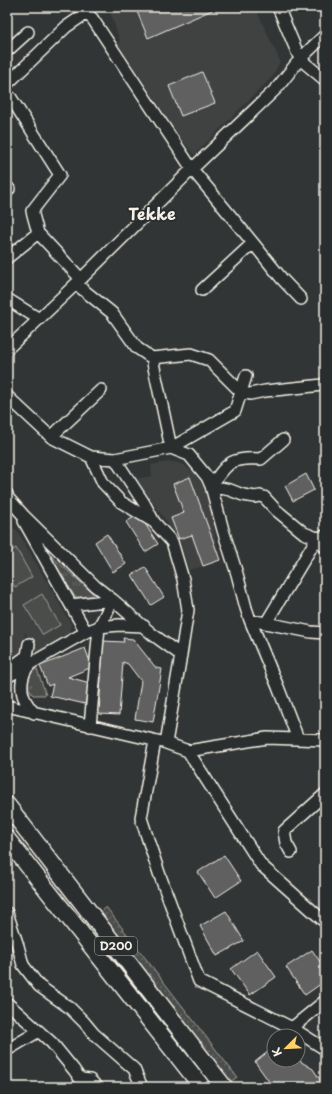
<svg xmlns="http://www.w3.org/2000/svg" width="332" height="1094" font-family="'Playpen Sans',sans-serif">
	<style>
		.built { fill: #404242 }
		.grass { fill: url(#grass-tufts); stroke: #a09f9a }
		.park { fill: url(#park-dots); stroke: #a09f9a }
		.garden { fill: #4b4d4c; stroke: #a09f9a }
		.building { fill: #5f605f; stroke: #f4f1e8 }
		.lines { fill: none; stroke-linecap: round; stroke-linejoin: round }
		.minor-casing { stroke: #f4f1e8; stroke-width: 14 }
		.highway-casing { stroke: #f4f1e8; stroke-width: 19 }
		.minor { stroke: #2a2d2e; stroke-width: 11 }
		.highway { stroke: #2a2d2e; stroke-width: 16 }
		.labels { text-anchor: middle; stroke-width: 3.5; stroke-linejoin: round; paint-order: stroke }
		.shield { fill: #2a2d2e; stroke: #b7b6b0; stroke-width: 1 }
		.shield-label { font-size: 11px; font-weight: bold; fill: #f4f1e8 }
		.district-label { font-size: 16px; font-weight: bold; fill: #f4f1e8; stroke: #2a2d2e }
	</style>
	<defs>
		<pattern id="grass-tufts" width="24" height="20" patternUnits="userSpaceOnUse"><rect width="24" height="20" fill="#4b4d4c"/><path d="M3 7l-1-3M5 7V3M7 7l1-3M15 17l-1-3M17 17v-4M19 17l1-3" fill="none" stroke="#666766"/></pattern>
		<pattern id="park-dots" width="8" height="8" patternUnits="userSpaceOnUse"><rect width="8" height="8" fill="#4b4d4c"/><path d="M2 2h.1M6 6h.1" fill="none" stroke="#666766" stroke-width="1.8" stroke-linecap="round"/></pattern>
	</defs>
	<rect width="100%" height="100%" fill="#323535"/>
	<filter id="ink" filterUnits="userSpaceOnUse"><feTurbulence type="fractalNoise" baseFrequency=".025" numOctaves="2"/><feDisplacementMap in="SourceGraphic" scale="8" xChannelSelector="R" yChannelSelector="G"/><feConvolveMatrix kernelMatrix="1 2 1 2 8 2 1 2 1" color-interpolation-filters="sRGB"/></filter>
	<g filter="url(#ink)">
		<path class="built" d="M111,7h144l25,54 -7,15 -79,79 -12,-15 -63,-95 1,-4 -11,-33z
			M167,462h8l9,3 11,9 9,13 3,10 13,63 -17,6 -14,4 -10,-31 -43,-60 16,-3 -1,-11z
			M7,526l10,4 54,94 -2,14 -30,17 -14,-23 -2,23 -16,10z"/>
		<path class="grass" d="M50,555l47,42h-22z
			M37,669l9,26h-13c-7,-8 -5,-13 -3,-23z"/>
		<path class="park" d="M106,907l131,170 -8,6 -131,-170z"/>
		<path class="garden" d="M16,548l16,29 -17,10 -8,-13v-21z
			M42,594l18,31 -17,10 -19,-30z"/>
		<path class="building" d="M141,7h78l-71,31 -12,-29z
			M202,72l13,31 -34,13 -12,-30z
			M306,474l8,16 -21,11 -8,-15z
			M190,477l30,83 -17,6 -11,-31 -13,4 -8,-21 13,-5 -11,-29z
			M139,514l19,30 -13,8 -19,-30z
			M107,534l19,30 -13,8 -18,-30z
			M145,567l19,30 -13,8 -19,-30z
			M123,638l10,1 23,29 6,1 -9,53 -18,-3 6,-38 -13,-17 -5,-2 -4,53 -20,-1 4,-73 21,1z
			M85,648l7,19 -24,10 22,6 -5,21 -35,-8 3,-12 -5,2 -8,-20z
			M224,855l17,26 -26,17 -17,-26z
			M226,911l18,30 -27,15 -17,-30z
			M257,950l19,27 -26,18 -19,-26z
			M312,950l13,19v12l-20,14 -19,-28z
			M274,1047v13h24l15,9 12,18h-52l-18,-25z"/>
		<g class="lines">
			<defs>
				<path id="minor" d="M278,7l22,52 25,21
					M7,51l21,-19
					M7,84l59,-57 19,-13 7,4 100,151 61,74 29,36 19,20
					M7,96l4,2 49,77 -28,36 6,22 43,46
					M7,187l2,2
					M7,258l31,-25
					M76,284l36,29 25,35 15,10
					M202,290l51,-47
					M7,299l32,20 -32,30
					M39,319l42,-40 111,-110 85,-81 23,-29 25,-24
					M246,376l-11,35 -64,37 -19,-90 39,-4 18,6 32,32 9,2 15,-3 58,-6 2,-2
					M7,396l44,41 40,20 24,2 56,-11 18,7 18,22 4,9
					M7,412l1,-15
					M51,437l50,-47
					M91,457l12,26 18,19 33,20
					M115,459l29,44 10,19 18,20 11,37 5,31 -7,45 -15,88 22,8 73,114 64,57
					M211,486c17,-24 20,-29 50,-27l22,-19
					M7,494l1,4 15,17 72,71 18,14 39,34 29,21
					M24,521l62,111
					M250,620l-4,-12 -9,-34 -14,-44 -12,-44 19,4 13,5 12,2 5,-1 4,1 12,13 28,23 13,5 8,-2
					M266,623l51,-85 8,9
					M16,664l11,-8 2,-12
					M30,664c-9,10 -11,26 -4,38 2,4 5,7 8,11
					M7,677l79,-45 13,-5 14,-27 -42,5
					M7,706l155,36
					M90,726l9,-99 20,-2 25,1
					M298,739l-20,-52 -28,-67 61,12 14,1
					M155,741l-14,77 18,55 40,108 93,47
					M188,751l79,-13 58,2
					M291,852l-5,-9 -2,-12 41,-37
					M7,913l11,33 5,19 16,21 31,22 14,14 10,12 40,35 8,18
					M325,1001l-33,27 33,21
					M7,1003l45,40 22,27 12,17
					M7,1050l32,-19
					M81,1079l9,1 7,7"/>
				<path id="highway" d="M7,805l217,282
					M7,839l195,248"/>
			</defs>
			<use href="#minor" class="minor-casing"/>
			<use href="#highway" class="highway-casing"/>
			<use href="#minor" class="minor"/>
			<use href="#highway" class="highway"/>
		</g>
	</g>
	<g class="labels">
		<rect class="shield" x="95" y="937" width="42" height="18" rx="3"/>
		<g class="shield-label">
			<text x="116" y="950">D200</text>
		</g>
		<g class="district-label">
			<text x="152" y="220">Tekke</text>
		</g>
	</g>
	<rect width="332" height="1094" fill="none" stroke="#2a2d2e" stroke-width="24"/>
	<rect x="12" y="12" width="308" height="1070" fill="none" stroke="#f4f1e8" stroke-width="1.5" filter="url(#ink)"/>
	<g transform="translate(286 1048) rotate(246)"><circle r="19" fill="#2a2d2e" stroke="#7b7b78"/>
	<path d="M0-3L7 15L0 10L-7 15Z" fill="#ffd166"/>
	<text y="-6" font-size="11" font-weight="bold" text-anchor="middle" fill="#f4f1e8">K</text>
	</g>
</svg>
